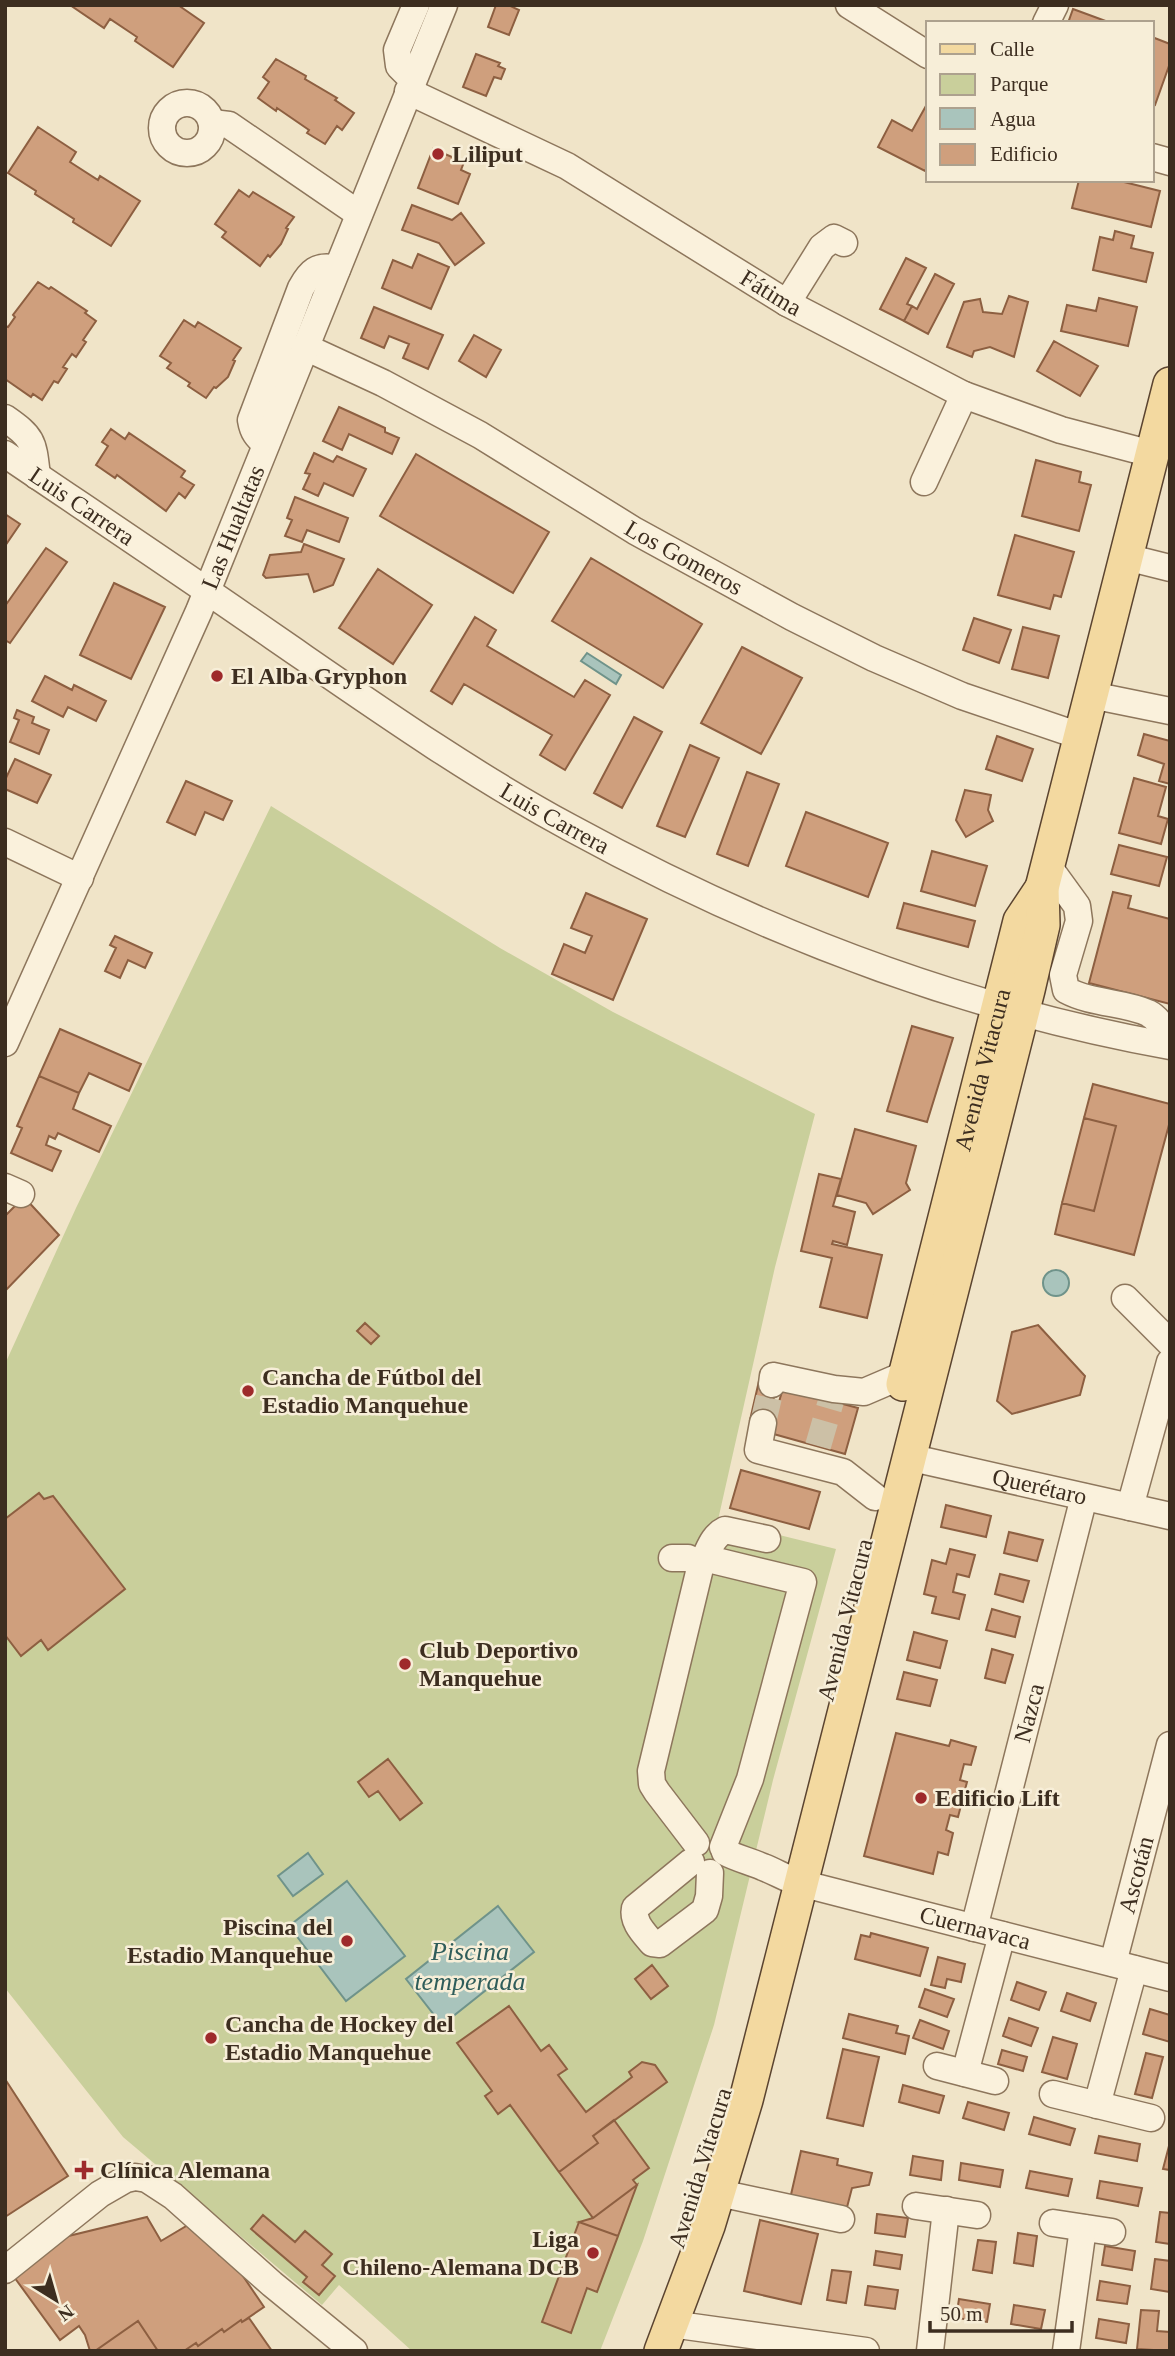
<svg xmlns="http://www.w3.org/2000/svg" width="1175" height="2356" font-family="Georgia,serif">
	<style>
		.green { fill: #c9cf9b }
		.water { fill: #a9c4bc; stroke: #6f938a; stroke-width: 2 }
		.building { fill: #cf9f7d; stroke: #8d5f41; stroke-width: 2 }
		.lines { fill: none; stroke-linecap: round; stroke-linejoin: round }
		.minor-tunnel { stroke: #ccc0a6; stroke-width: 26; stroke-dasharray: 26 13; stroke-linecap: butt }
		.minor-casing { stroke: #8d765c; stroke-width: 29 }
		.major-casing { stroke: #5b4430; stroke-width: 36 }
		.minor { stroke: #faf1dc; stroke-width: 26 }
		.major { stroke: #f3d9a0; stroke-width: 33 }
		.poi-dot { fill: #9e2a2b; stroke: #f7eed8; stroke-width: 2.5 }
		.labels { text-anchor: middle; stroke-width: 5; stroke-linejoin: round; paint-order: stroke }
		.poi-label { font-size: 24px; font-weight: bold; fill: #3d2e20; stroke: #f7eed8; text-anchor: start }
		.street-label { font-size: 24px; fill: #3d2e20; stroke: #f7eed8 }
		.water-label { font-size: 26px; font-style: italic; fill: #2f5d5a; stroke: #f7eed8 }
	</style>
	<rect width="100%" height="100%" fill="#f0e4c8"/>
	<path class="green" d="M271,806l229,142 113,64 202,102 -40,153 -57,253 118,29 -63,231 -59,245 -71,216 -43,110h-188l-73,-66 -17,20 -199,-168 -118,-149v-624l71,-156z"/>
	<path class="water" d="M587,653l34,22 -5,9 -35,-23z
		M1043 1283a13 13 0 1 1 26 0a13 13 0 1 1-26 0Z
		M308,1853l15,21 -30,22 -15,-20z
		M347,1881l58,75 -59,45 -57,-75z
		M498,1906l36,46 -92,73 -36,-46z"/>
	<path class="building" d="M70,5h108l26,18 -31,44 -38,-26 2,-4 -27,-18 -6,9z
		M496,5h12l11,5 -10,25 -21,-8z
		M1073,9l38,14h-43z
		M1152,37l18,7v19l-15,42 -3,-1z
		M476,54l24,9 -2,3 7,3 -4,10 -7,-2 -8,19 -23,-9z
		M276,59l30,17 -1,3 32,19 -2,2 19,13 -12,17 -5,-4 -12,18 -18,-11 2,-3 -32,-22 -1,3 -18,-13 11,-16 -6,-5z
		M927,104l1,62 -3,5 -47,-24 14,-27 20,11z
		M38,127l38,25 -6,10 28,18 2,-4 40,25 -29,45 -38,-24 1,-3 -39,-25 1,-3 -28,-18z
		M433,149l31,13 -3,8 9,4 -12,30 -40,-16z
		M1079,180h37l44,11 -9,36 -79,-19z
		M239,190l10,7 4,-5 41,25 -8,11 2,1 -7,15 -11,13 -2,-2 -8,11 -38,-29 4,-5 -11,-8z
		M412,205l40,15 9,-7 23,30 -29,22 -16,-22 -37,-13z
		M1115,231l19,5 -3,12 22,5 -7,29 -53,-12 7,-33 13,3z
		M418,254l31,13 -18,42 -49,-21 11,-28 19,8z
		M906,258l20,10 -19,36 5,2 -8,15 -24,-12z
		M935,274l19,10 -26,50 -24,-13 8,-15 5,3z
		M38,282l11,7 2,-2 36,24 -2,2 11,8 -13,19 3,2 -10,15 -4,-3 -9,13 4,2 -9,14 -4,-2 -12,19 -9,-6 -2,3 -26,-18v-53l3,1 7,-10 -2,-2z
		M1009,296l19,6 -14,55 -24,-10 -16,4 -2,6 -25,-10 17,-45 16,-3 3,13 19,2z
		M1099,298l38,9 -9,39 -67,-15 6,-26 29,6z
		M374,307l69,28 -15,34 -25,-11 6,-14 -20,-8 -5,12 -23,-10z
		M184,320l11,7 3,-5 43,26 -8,12 2,1 -7,16 -12,11 -2,-1 -8,11 -18,-12 2,-3 -23,-15 4,-5 -11,-7z
		M474,335l27,15 -15,27 -27,-16z
		M1054,341l44,25 -18,30 -43,-25z
		M339,407l46,21v4l14,6 -7,16 -43,-20 -7,16 -19,-9z
		M111,429l14,10 4,-6 56,38 -4,6 13,8 -9,13 -6,-5 -13,18 -49,-36 -2,3 -19,-13 12,-19 -6,-4z
		M314,453l19,9 4,-6 29,13 -13,27 -29,-13 -6,13 -15,-7 7,-15 -5,-1z
		M416,454l133,78 -36,61 -133,-77z
		M1036,460l45,12 -2,10 12,3 -12,46 -57,-15z
		M295,497l53,21 -9,24 -32,-12 -5,12 -17,-6 7,-16 -5,-2z
		M5,514l15,10 -15,22z
		M1015,535l59,17 -13,45 -7,-2 -4,14 -52,-14z
		M304,544l40,15 -11,26 -19,7 -6,-18 -42,4 -3,-3 7,-20 31,-3z
		M46,548l21,14 -57,81 -5,-3v-34z
		M591,558l111,66 -39,64 -111,-67z
		M378,569l54,36 -39,59 -54,-36z
		M114,583l51,24 -34,72 -51,-24z
		M475,617l21,13 -9,16 87,51 11,-17 25,15 -45,75 -25,-15 12,-20 -88,-51 -12,20 -21,-13z
		M974,618l37,12 -12,33 -36,-13z
		M1023,627l36,9 -11,42 -36,-9z
		M742,647l60,31 -41,76 -60,-31z
		M45,676l27,14 2,-5 32,16 -10,20 -28,-14 -5,10 -31,-16z
		M17,710l17,7 -2,6 17,7 -10,24 -29,-12 9,-22 -5,-2z
		M634,717l28,15 -40,76 -28,-15z
		M1144,734l26,7v43l-11,-3 5,-17 -26,-9z
		M997,736l36,13 -11,32 -36,-12z
		M690,745l29,13 -34,79 -28,-11z
		M15,759l36,16 -14,28 -32,-14v-9z
		M747,772l32,12 -31,82 -31,-12z
		M1134,778l32,9 -8,29 10,3 -7,25 -42,-11z
		M186,781l46,20 -9,19 -18,-8 -10,23 -28,-13z
		M965,790l26,5 -3,15 5,11 -27,16 -10,-17z
		M806,812l82,31 -20,54 -82,-31z
		M1119,845l48,12 -8,29 -48,-12z
		M932,851l55,15 -12,40 -54,-15z
		M1113,892l18,4 -3,12 42,11v85l-81,-21z
		M586,893l61,26 -34,81 -61,-26 12,-30 21,9 7,-17 -21,-8z
		M904,903l71,18 -7,26 -71,-19z
		M115,936l37,17 -7,15 -17,-8 -8,18 -15,-7 11,-23 -6,-3z
		M912,1026l41,12 -26,84 -40,-11z
		M60,1029l81,35 -12,27 -40,-18 -10,20 -40,-17z
		M39,1076l40,17 -6,16 38,17 -12,26 -41,-19 -3,6 -6,-3 -3,9 15,6 -9,20 -41,-18 11,-25 -5,-2z
		M1093,1084l77,20v17l-36,134 -79,-21 7,-31 32,8 22,-85 -32,-8z
		M1084,1118l32,8 -22,85 -32,-8z
		M855,1129l61,17 -10,37 4,7 -37,24 -7,-11 -29,-8z
		M819,1174l22,5 -8,27 22,6 -8,33 -14,-4 -1,3 50,11 -15,63 -47,-11 12,-49 -31,-7z
		M24,1197l35,38 -54,56v-75z
		M365,1323l14,13 -8,8 -14,-13z
		M1038,1325l47,51 -5,19 -68,19 -15,-13 15,-69z
		M759,1381l18,4 -10,40 -17,-5z
		M783,1388l75,20 -13,46 -75,-21z
		M741,1470l79,22 -11,37 -79,-21z
		M39,1493l5,6 9,-3 72,93 -77,61 -7,-10 -20,16 -16,-21v-116z
		M946,1505l45,11 -5,21 -45,-10z
		M1009,1532l34,8 -6,21 -33,-8z
		M950,1549l25,6 -6,22 -12,-3 -4,18 12,3 -6,24 -27,-6 4,-16 -12,-3 8,-34 14,4z
		M1000,1574l29,7 -6,21 -28,-8z
		M992,1609l28,8 -5,20 -29,-7z
		M914,1632l33,9 -7,27 -33,-8z
		M992,1649l21,6 -8,28 -20,-5z
		M904,1672l33,8 -7,26 -33,-7z
		M896,1733l53,13 2,-6 25,7 -5,18 -7,-1 -4,16 7,2 -9,35 -8,-2 -4,15 7,3 -5,22 -10,-3 -5,22 -69,-18z
		M388,1759l34,44 -22,17 -22,-29 -9,6 -11,-15z
		M871,1933l57,15 -8,28 -65,-17 6,-24 9,2z
		M938,1957l27,7 -4,18 -14,-3 -2,9 -14,-3z
		M652,1965l16,21 -17,13 -16,-20z
		M1017,1982l29,10 -7,18 -28,-10z
		M925,1989l29,10 -7,18 -28,-10z
		M1067,1993l29,10 -6,18 -29,-10z
		M509,2006l32,45 8,-6 18,24 -9,6 28,37 46,-35 -3,-5 13,-10 13,3 12,17 -74,54 5,7 -39,29 -49,-67 -12,9 -13,-18 7,-5 -35,-48z
		M1150,2009l20,6v27l-27,-8z
		M849,2014l49,12 -2,7 13,3 -4,18 -62,-16z
		M1009,2018l29,10 -7,18 -28,-10z
		M920,2020l29,11 -6,18 -30,-11z
		M1053,2037l24,7 -10,35 -25,-7z
		M843,2049l36,8 -16,69 -36,-8z
		M1002,2050l25,7 -4,14 -25,-7z
		M1146,2053l17,4 -11,41 -17,-4z
		M5,2079l63,97 -63,41z
		M903,2085l41,11 -5,17 -40,-11z
		M968,2102l41,11 -5,17 -41,-12z
		M1034,2117l41,12 -5,16 -41,-11z
		M614,2120l35,48 -16,12 4,5 -44,33 -34,-46 39,-29 -5,-7z
		M1099,2136l41,8 -3,17 -42,-8z
		M1170,2142v28l-7,-1z
		M801,2151l37,8 -1,6 35,8 -3,12 -17,3 -6,23 -56,-12z
		M913,2156l30,5 -2,19 -31,-5z
		M961,2163l42,7 -3,17 -41,-7z
		M1030,2171l42,8 -4,17 -42,-8z
		M1100,2181l42,7 -4,18 -41,-8z
		M637,2185l-19,51 -39,-14 14,-4z
		M1160,2212l10,1v31l-14,-2z
		M877,2214l31,4 -3,19 -30,-4z
		M263,2215l32,27 10,-11 27,23 -10,11 13,11 -16,19 -16,-13 4,-5 -56,-48z
		M147,2217l14,24 27,-16h10l21,30 7,-4 38,56 -22,15 -1,-2 -17,12 -2,-3 -24,17 -2,-3 -12,8h-26l-20,-30 -43,30h-5l-5,-16 -6,-9 -19,14 -51,-70 43,-30z
		M760,2220l58,14 -17,70 -57,-13z
		M579,2222l39,14 -21,56 -10,-4 -16,45 -29,-11z
		M1018,2233l19,3 -4,30 -19,-3z
		M978,2240l18,2 -4,31 -19,-3z
		M1105,2246l30,5 -3,19 -30,-5z
		M876,2251l26,4 -2,14 -26,-4z
		M1155,2259l15,2v31l-19,-3z
		M832,2270l19,2 -5,31 -19,-3z
		M1100,2281l30,5 -3,18 -30,-4z
		M868,2286l30,4 -3,19 -30,-4z
		M959,2299l31,5 -3,18 -31,-4z
		M1014,2305l31,5 -4,19 -30,-5z
		M1141,2310l18,1 -2,20 13,1v19l-33,-2z
		M249,2318l23,33h-88l12,-8 2,3 24,-17 2,3 17,-12 1,2z
		M1099,2319l30,5 -3,19 -30,-5z
		M138,2321l20,30h-63z"/>
	<g class="lines">
		<path class="minor-tunnel" d="M763,1423l9,-39
			M818,1446l13,-45"/>
		<defs>
			<g id="minor">
				<path d="M849,5l79,50"/>
				<path d="M1046,23l9,-18"/>
				<path d="M413,80l-14,-14 -2,-16 19,-45"/>
				<path id="s1" d="M408,91l159,75 220,137 177,92 97,35 91,24"/>
				<circle cx="187" cy="128" r="25"/>
				<path d="M212,123l17,2 130,89"/>
				<path d="M1152,157l18,5"/>
				<path d="M787,303l35,-56 12,-9 10,5"/>
				<path id="s2" d="M305,347l78,36 97,52 155,96 157,86 82,41 88,38 118,40"/>
				<path d="M5,418c29,20 28,24 32,58"/>
				<path d="M266,444c-9,-7 -13,-12 -15,-24l50,-132c9,-16 16,-24 36,-19"/>
				<path id="s3" d="M5,454c90,61 180,121 269,183 96,66 192,134 295,190 188,103 389,181 601,219"/>
				<path d="M924,482l40,-87"/>
				<path d="M1126,557l44,11"/>
				<path d="M1091,695l79,16"/>
				<path d="M5,842l75,36"/>
				<path d="M1048,866l29,40 2,15 -16,54 3,15c26,14 58,12 82,23 10,5 16,16 22,25"/>
				<path id="s4" d="M5,1043l194,-432 245,-606"/>
				<path d="M5,1187l16,7"/>
				<path d="M1125,1298l45,45"/>
				<path d="M772,1384l1,-8 61,13 30,3 42,-18"/>
				<path d="M763,1423l-5,27 85,22 32,25"/>
				<path id="s5" d="M908,1457l262,59"/>
				<path d="M1130,1507l40,-145"/>
				<path d="M672,1558h16l13,6"/>
				<path d="M704,1558l99,24 -53,197 -27,68"/>
				<path d="M696,1843l-39,-51 -5,-8 -1,-13 50,-207c8,-12 10,-27 24,-34l42,9"/>
				<path id="s6" d="M725,1852c13,7 25,9 38,15 13,5 24,12 37,16l370,95"/>
				<path d="M691,1862l-56,46c-3,14 9,25 17,35l8,1 45,-34 4,-14 1,-23"/>
				<path id="s7" d="M974,1928l110,-431"/>
				<path id="s8" d="M1113,1963l57,-218"/>
				<path d="M937,2066l58,15"/>
				<path d="M965,2073l37,-138"/>
				<path d="M1053,2094l98,24"/>
				<path d="M1097,2105l37,-136"/>
				<path d="M719,2193l122,26"/>
				<path d="M916,2206l61,9"/>
				<path d="M1053,2223l59,9"/>
				<path d="M5,2270l95,-76 26,-15 9,-2 12,2 26,17 99,88 82,67"/>
				<path d="M671,2324l195,27"/>
				<path d="M930,2351l16,-141"/>
				<path d="M1066,2351l17,-123"/>
			</g>
			<g id="major">
				<path id="s9" d="M903,1384l117,-463 22,-33"/>
				<path d="M661,2351l47,-125 38,-126 282,-1110 15,-65 -1,-37 128,-504"/>
			</g>
		</defs>
		<use href="#minor" class="minor-casing"/>
		<use href="#major" class="major-casing"/>
		<use href="#minor" class="minor"/>
		<use href="#major" class="major"/>
	</g>
	<g class="poi-dot">
		<circle cx="438" cy="154" r="7"/>
		<circle cx="217" cy="676" r="7"/>
		<circle cx="248" cy="1391" r="7"/>
		<circle cx="405" cy="1664" r="7"/>
		<circle cx="921" cy="1798" r="7"/>
		<circle cx="347" cy="1941" r="7"/>
		<circle cx="211" cy="2038" r="7"/>
		<path d="M80.5 2159.5h7v7h7v7h-7v7h-7v-7h-7v-7h7z"/>
		<circle cx="593" cy="2253" r="7"/>
	</g>
	<g class="labels">
		<g class="poi-label">
			<text x="452" y="162">Liliput</text>
			<text x="231" y="684">El Alba Gryphon</text>
			<text x="262" y="1385">Cancha de Fútbol del<tspan x="262" dy="28">Estadio Manquehue</tspan></text>
			<text x="419" y="1658">Club Deportivo<tspan x="419" dy="28">Manquehue</tspan></text>
			<text x="935" y="1806">Edificio Lift</text>
			<text x="333" y="1935" text-anchor="end">Piscina del<tspan x="333" dy="28">Estadio Manquehue</tspan></text>
			<text x="225" y="2032">Cancha de Hockey del<tspan x="225" dy="28">Estadio Manquehue</tspan></text>
			<text x="100" y="2178">Clínica Alemana</text>
			<text x="579" y="2247" text-anchor="end">Liga<tspan x="579" dy="28">Chileno-Alemana DCB</tspan></text>
		</g>
		<g class="street-label">
			<text dy="8" stroke="none"><textPath href="#s1" startOffset="416">Fátima</textPath></text>
			<text dy="8" stroke="none"><textPath href="#s3" startOffset="93">Luis Carrera</textPath></text>
			<text dy="8" stroke="none"><textPath href="#s4" startOffset="564">Las Hualtatas</textPath></text>
			<text dy="8" stroke="none"><textPath href="#s2" startOffset="434">Los Gomeros</textPath></text>
			<text dy="8" stroke="none"><textPath href="#s3" startOffset="660">Luis Carrera</textPath></text>
			<text dy="8" stroke="none"><textPath href="#s9" startOffset="324">Avenida Vitacura</textPath></text>
			<text dy="8" stroke="none"><textPath href="#s5" startOffset="135">Querétaro</textPath></text>
			<text transform="translate(845 1620) rotate(-76)" y="8">Avenida Vitacura</text>
			<text dy="8" stroke="none"><textPath href="#s7" startOffset="222">Nazca</textPath></text>
			<text dy="8" stroke="none"><textPath href="#s8" startOffset="91">Ascotán</textPath></text>
			<text dy="8" stroke="none"><textPath href="#s6" startOffset="262">Cuernavaca</textPath></text>
			<text transform="translate(700 2168) rotate(-73)" y="8">Avenida Vitacura</text>
		</g>
		<g class="water-label">
			<text x="470" y="1960">Piscina<tspan x="470" dy="30">temperada</tspan></text>
		</g>
	</g>
	<rect width="1175" height="2356" fill="none" stroke="#3d2e20" stroke-width="14"/>
	<rect x="926" y="21" width="228" height="161" fill="#f7eed8" stroke="#ada18e" stroke-width="2"/>
	<rect x="940" y="44" width="35" height="10" fill="#f3d9a0" stroke="#ada18e" stroke-width="2"/>
	<text x="990" y="56" font-size="21" fill="#3d2e20">Calle</text>
	<rect x="940" y="74" width="35" height="21" fill="#c9cf9b" stroke="#ada18e" stroke-width="2"/>
	<text x="990" y="91" font-size="21" fill="#3d2e20">Parque</text>
	<rect x="940" y="108" width="35" height="21" fill="#a9c4bc" stroke="#ada18e" stroke-width="2"/>
	<text x="990" y="126" font-size="21" fill="#3d2e20">Agua</text>
	<rect x="940" y="144" width="35" height="21" fill="#cf9f7d" stroke="#ada18e" stroke-width="2"/>
	<text x="990" y="161" font-size="21" fill="#3d2e20">Edificio</text>
	<g transform="translate(56 2300) rotate(143)" stroke="#f7eed8" stroke-width="5" paint-order="stroke">
	<path d="M0-5L12 26L0 18L-12 26Z" fill="#3d2e20"/>
	<text y="-10" font-size="19" font-weight="bold" text-anchor="middle" fill="#3d2e20">N</text>
	</g>
	<path d="M930 2321v10h142v-10" fill="none" stroke="#3d2e20" stroke-width="3.5"/>
	<text x="940" y="2321" font-size="21" fill="#3d2e20" stroke="#f7eed8" stroke-width="5" paint-order="stroke">50 m</text>
</svg>
